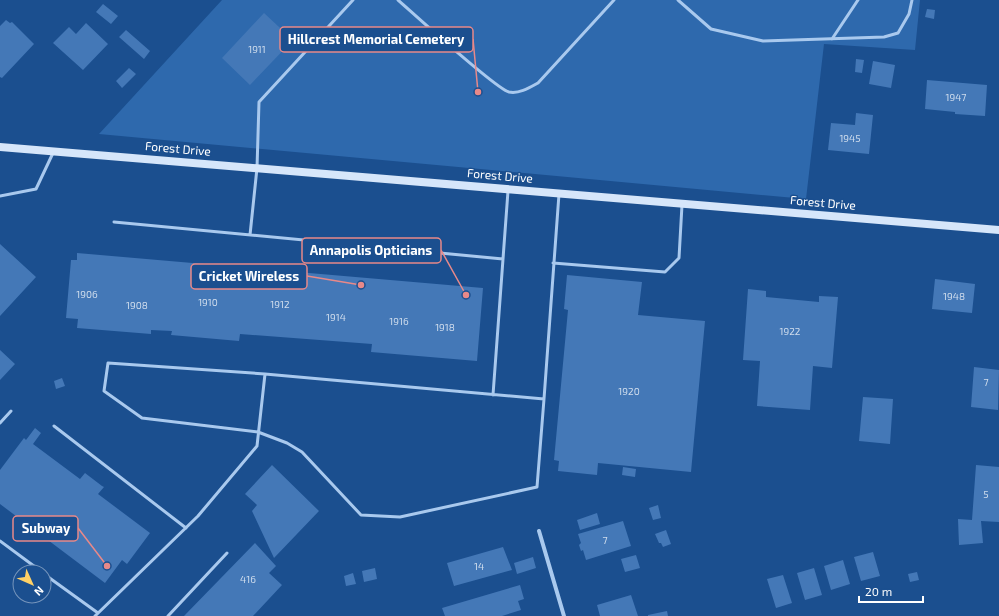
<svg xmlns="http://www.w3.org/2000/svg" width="999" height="616" font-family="'Exo 2',sans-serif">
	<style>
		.green { fill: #2e69ad }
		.building { fill: #4478b7 }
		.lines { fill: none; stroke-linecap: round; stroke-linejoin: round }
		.lane { stroke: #a9c9ee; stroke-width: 3 }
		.street { stroke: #a9c9ee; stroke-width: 4 }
		.secondary { stroke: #d6e6fa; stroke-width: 8 }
		.labels { text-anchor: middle; stroke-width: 3; stroke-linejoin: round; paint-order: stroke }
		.number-label { font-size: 10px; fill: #d0dded }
		.street-label { font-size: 12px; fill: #fff; stroke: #1b4f8f }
		.leader { fill: none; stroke: #e88989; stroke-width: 1.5 }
		.callout-dot { fill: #e88989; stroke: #1b4f8f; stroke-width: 1.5 }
		.callout { fill: #1b4f8f; stroke: #e88989; stroke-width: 1.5 }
		.callout-label { font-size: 13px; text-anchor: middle; font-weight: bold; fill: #fff }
	</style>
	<rect width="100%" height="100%" fill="#1b4f8f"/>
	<path class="green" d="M222,0h698l-5,50 -91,-6 -18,155 -707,-65z"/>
	<path class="building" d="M103,4l15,12 -7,8 -15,-12z
		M927,9l8,1 -1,9 -9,-2z
		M264,13l29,27 -43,45 -28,-27z
		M6,20l4,3 2,-1 22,22 -32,34 -2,-1v-51z
		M86,23l22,21 -25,26 -30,-27 16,-16 7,7z
		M126,30l24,21 -6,8 -25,-22z
		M856,59l8,1 -2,13 -7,-1z
		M873,61l22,4 -4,23 -22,-4z
		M129,68l7,6 -14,14 -6,-7z
		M927,80l60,5 -2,31 -30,-2v-2l-30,-3z
		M856,113l17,2 -4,39 -41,-4 3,-27 24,2z
		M0,244l36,33 -36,39z
		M77,253l406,35 -6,73 -106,-9 1,-8 -132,-10 -1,7 -68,-6 1,-4 -21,-1v4l-74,-6 1,-9 -12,-1 5,-58h6z
		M567,275l75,7 -4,33 67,6 -14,151 -93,-9 -1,12 -39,-4 1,-10 -5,-1 14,-150 -4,-1z
		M935,279l40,5 -3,29 -40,-4z
		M748,289l18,2v6l53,5v-6l19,1 -6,71 -19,-2 -3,44 -53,-4 3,-45 -17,-1z
		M0,350l15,14 -15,16z
		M974,367l25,3 -1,40 -27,-3z
		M62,378l3,8 -9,3 -2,-8z
		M863,397l30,2 -3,45 -31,-3z
		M35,428l6,5 -8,11 47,35 5,-6 17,13 2,1 -6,7 52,39 -23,31 -5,-4 -17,23 -105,-79v-34l24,-32 2,2z
		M272,465l47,46 -45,47 -22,-47 5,-6 -12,-11z
		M976,465l23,2v55l-18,-1 2,22 -24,2 -1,-26 14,1z
		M623,467l13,2 -1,8 -13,-2z
		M658,505l3,13 -8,2 -4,-12z
		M597,513l3,11 -20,6 -3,-10z
		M623,521l8,25 -45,14 -3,-10 -2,1 -2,-6 2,-2 -3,-9z
		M666,530l5,14 -8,3 -2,-4h-2l-4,-9z
		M255,543l21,23 -7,7 13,12 -29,31h-69z
		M503,547l9,23 -58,16 -7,-23z
		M873,552l7,24 -19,5 -7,-24z
		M636,555l4,13 -15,4 -4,-13z
		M533,557l3,11 -19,6 -3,-11z
		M843,560l7,24 -19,6 -7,-24z
		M375,568l2,11 -13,3 -2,-11z
		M814,568l8,27 -17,5 -8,-27z
		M917,572l2,8 -9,2 -2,-8z
		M353,573l3,11 -10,2 -2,-10z
		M783,575l9,28 -16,5 -9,-29z
		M520,585l4,14 -6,2 3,9 -19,6h-57l-3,-8z
		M631,595l7,21h-38l-3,-11z
		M667,611l1,5h-20v-1z"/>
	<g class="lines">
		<path class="lane" d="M398,0c16,14 98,89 111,92 10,2 20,-4 29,-9l76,-83
			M678,0l33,29 52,12 121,-4 14,-4 11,-19 3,-14
			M832,39l26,-39
			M0,196l36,-7 17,-36
			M114,222l389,37
			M250,235l7,-67 2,-66 94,-102
			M553,263l112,9 14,-14 3,-53
			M265,374l-157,-11 -4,28 38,27 116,14 29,11 15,9 59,63 39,2 137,-30 7,-88
			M493,395l15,-204
			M0,423l11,-12
			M54,426l132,102
			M0,541l42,31
			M44,574l54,39
			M95,616l103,-100 59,-70 8,-72 279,25 15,-205
			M168,616l59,-63"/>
		<path class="street" d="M539,531l25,85"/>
		<path class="secondary" d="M0,147l999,83"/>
	</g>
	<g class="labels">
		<g class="number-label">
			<text x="257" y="53">1911</text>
			<text x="956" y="101">1947</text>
			<text x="850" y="142">1945</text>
			<text x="87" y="298">1906</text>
			<text x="954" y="300">1948</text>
			<text x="208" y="306">1910</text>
			<text x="280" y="308">1912</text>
			<text x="137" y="309">1908</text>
			<text x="336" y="321">1914</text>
			<text x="399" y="325">1916</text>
			<text x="445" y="331">1918</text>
			<text x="790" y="335">1922</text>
			<text x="986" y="386">7</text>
			<text x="629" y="395">1920</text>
			<text x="986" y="498">5</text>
			<text x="605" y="544">7</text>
			<text x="479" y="570">14</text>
			<text x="248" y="583">416</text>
		</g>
		<g class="street-label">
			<text transform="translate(178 149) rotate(5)" y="4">Forest Drive</text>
			<text transform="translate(500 176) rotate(5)" y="4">Forest Drive</text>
			<text transform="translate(823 203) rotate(5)" y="4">Forest Drive</text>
		</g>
	</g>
	<path class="leader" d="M478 92L473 39M466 295L441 250M361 285L307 276M107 566L78 528"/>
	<g class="callout-dot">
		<circle cx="478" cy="92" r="4"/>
		<circle cx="466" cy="295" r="4"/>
		<circle cx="361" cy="285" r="4"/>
		<circle cx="107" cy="566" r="4"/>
	</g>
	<g class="callout">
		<rect x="280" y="27" width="193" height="25" rx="4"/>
		<rect x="302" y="238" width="139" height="25" rx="4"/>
		<rect x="191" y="264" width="116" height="25" rx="4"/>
		<rect x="13" y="516" width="65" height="25" rx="4"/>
	</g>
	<g class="callout-label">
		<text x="376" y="44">Hillcrest Memorial Cemetery</text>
		<text x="371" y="255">Annapolis Opticians</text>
		<text x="249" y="281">Cricket Wireless</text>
		<text x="46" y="533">Subway</text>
	</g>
	<g transform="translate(32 584) rotate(135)"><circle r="19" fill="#1b4f8f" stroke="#7695bc"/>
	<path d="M0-3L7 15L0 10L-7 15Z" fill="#ffd166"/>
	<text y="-6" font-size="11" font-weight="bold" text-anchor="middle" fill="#ffffff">N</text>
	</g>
	<path d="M859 596v6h64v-6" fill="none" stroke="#ffffff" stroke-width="2"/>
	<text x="865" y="596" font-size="12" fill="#ffffff" stroke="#1b4f8f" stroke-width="3" paint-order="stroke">20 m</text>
</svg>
